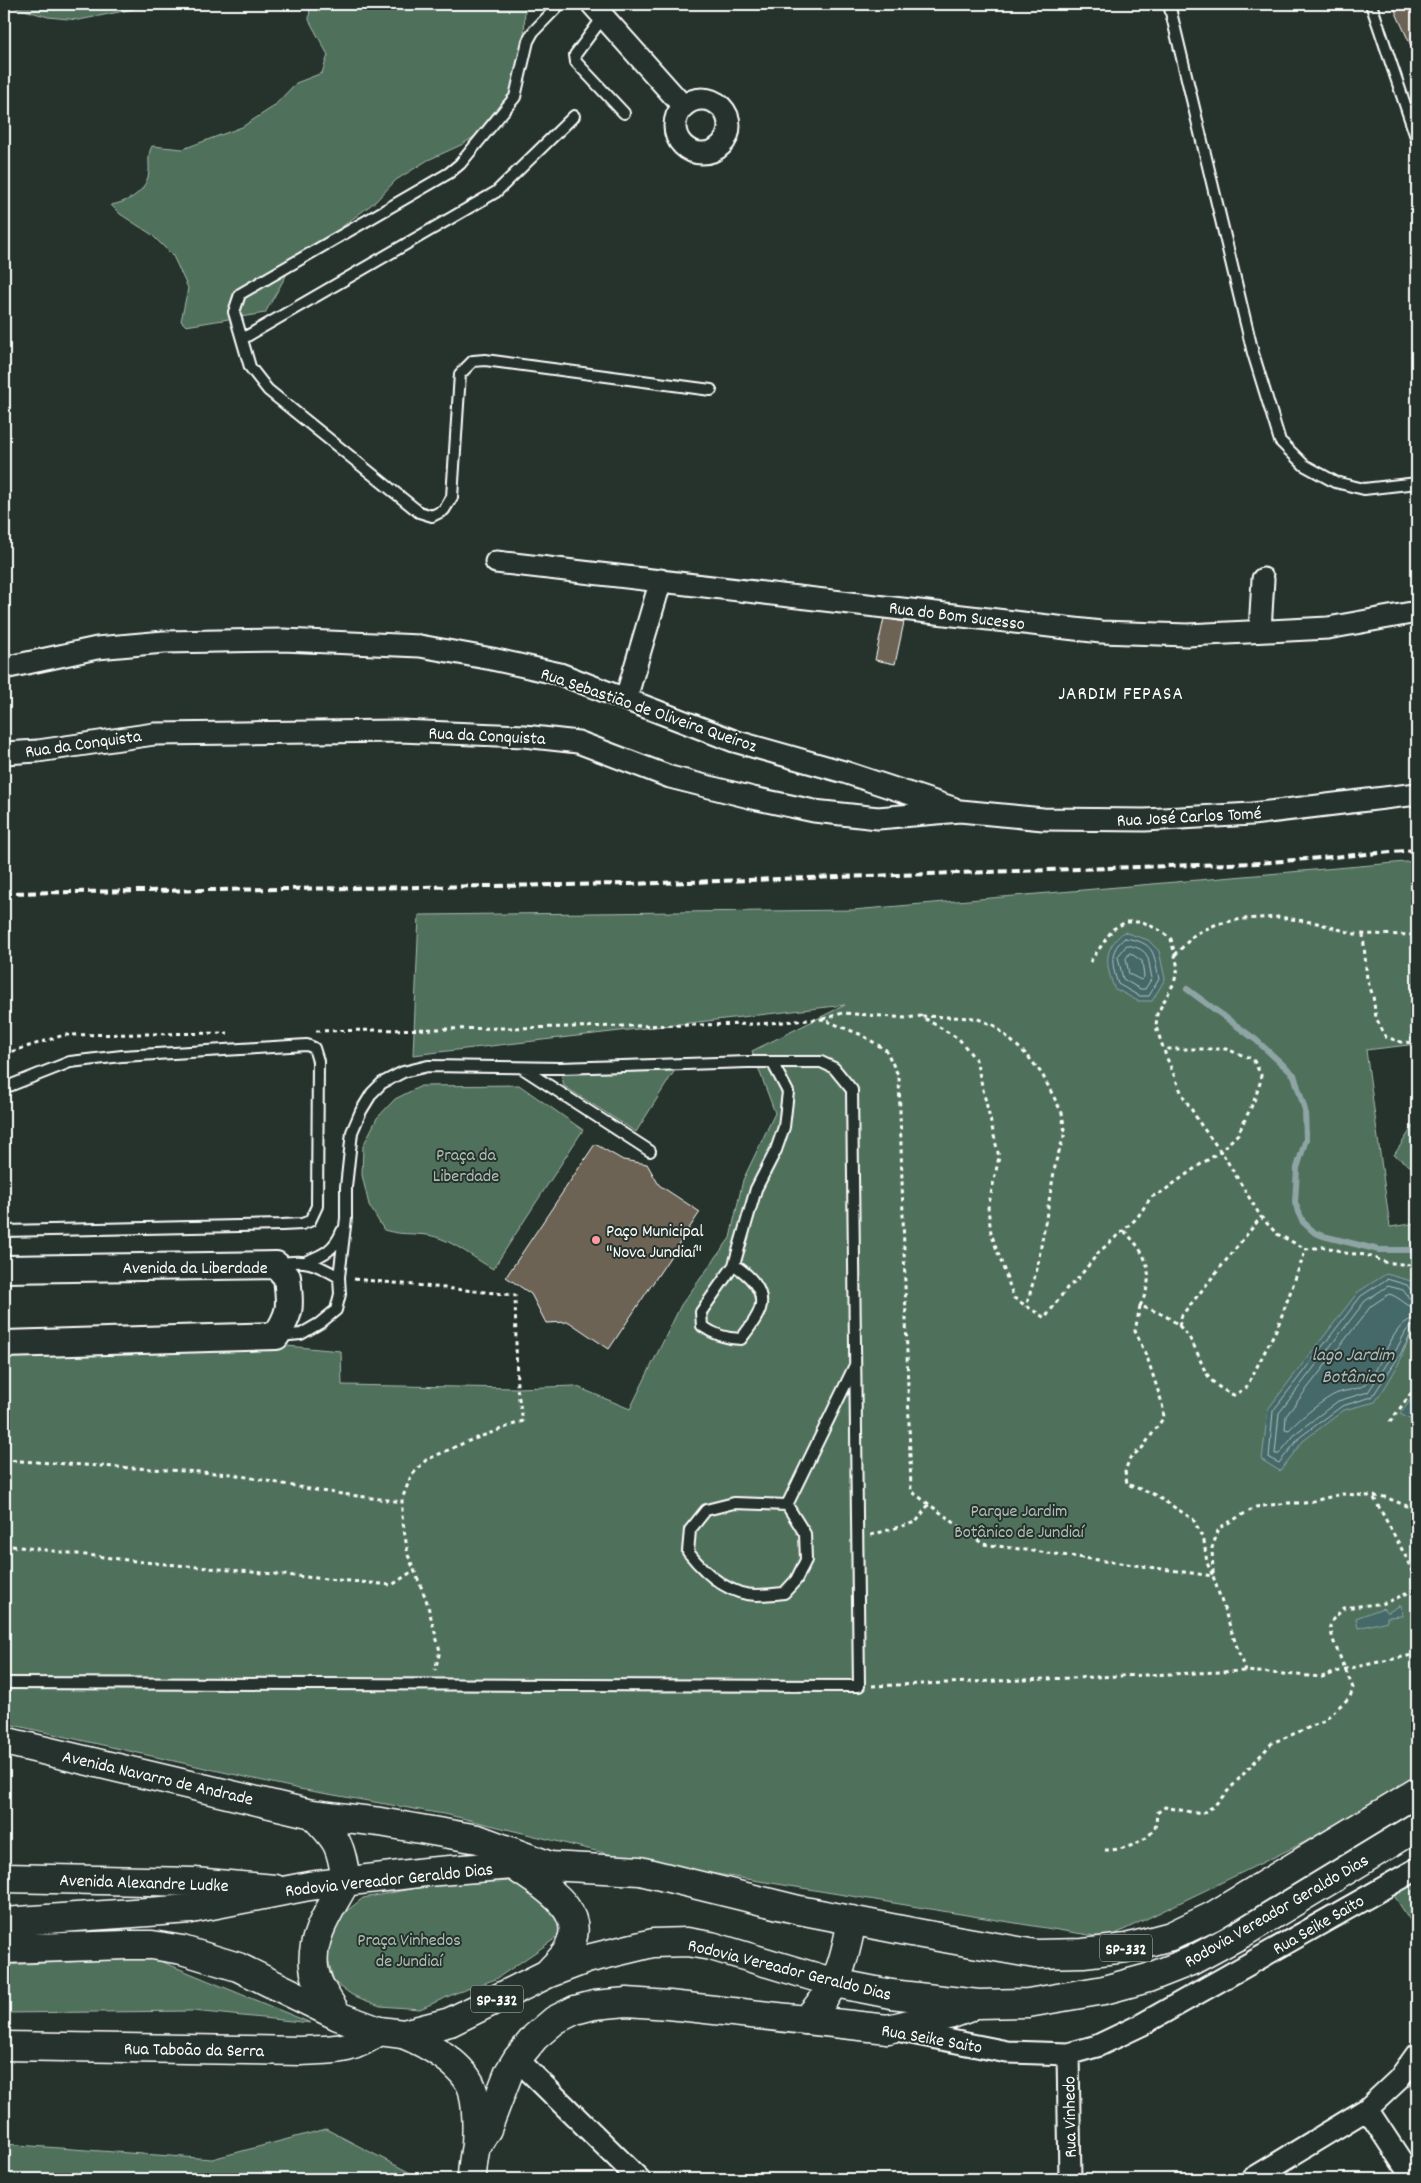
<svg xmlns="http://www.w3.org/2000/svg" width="1421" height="2183" font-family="Dekko,sans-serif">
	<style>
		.green { fill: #50715c; stroke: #a8b8ae }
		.water { fill: #446868; stroke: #8fa4a4 }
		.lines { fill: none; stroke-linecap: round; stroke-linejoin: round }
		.shore { stroke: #b4c3c3; stroke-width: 1 }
		.stream { stroke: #8fa4a4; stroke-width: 6 }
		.building { fill: #6c6355; stroke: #fff }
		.service-casing { stroke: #fff; stroke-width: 14 }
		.minor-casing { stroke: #fff; stroke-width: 25 }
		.tertiary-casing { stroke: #fff; stroke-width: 30 }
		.secondary-casing { stroke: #fff; stroke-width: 31 }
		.primary-casing { stroke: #fff; stroke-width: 31 }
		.path { stroke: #fff; stroke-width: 3; stroke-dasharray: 4 4; stroke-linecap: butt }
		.service { stroke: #26332d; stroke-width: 10 }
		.minor { stroke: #26332d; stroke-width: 21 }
		.tertiary { stroke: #26332d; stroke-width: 26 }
		.secondary { stroke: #26332d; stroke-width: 28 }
		.primary { stroke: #26332d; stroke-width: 28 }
		.rail { stroke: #fff; stroke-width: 4; stroke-dasharray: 8 4; stroke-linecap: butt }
		.poi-dot { fill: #ff9aa2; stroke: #26332d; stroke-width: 2 }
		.labels { text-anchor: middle; stroke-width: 4; stroke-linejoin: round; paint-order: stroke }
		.shield { fill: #26332d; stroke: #bec2c0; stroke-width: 1 }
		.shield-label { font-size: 16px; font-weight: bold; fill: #fff }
		.street-label { font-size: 18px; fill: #fff; stroke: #26332d }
		.park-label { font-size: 18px; fill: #b0bfb6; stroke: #26332d }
		.poi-label { font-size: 18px; fill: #fff; stroke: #26332d; text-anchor: start }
		.neighbourhood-label { font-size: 19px; letter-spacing: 1px; fill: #fff; stroke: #26332d }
		.water-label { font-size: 19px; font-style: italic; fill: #abbbbb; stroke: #26332d }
	</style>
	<rect width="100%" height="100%" fill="#26332d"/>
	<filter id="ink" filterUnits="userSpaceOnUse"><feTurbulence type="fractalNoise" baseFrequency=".02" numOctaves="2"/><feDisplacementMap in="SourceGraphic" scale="10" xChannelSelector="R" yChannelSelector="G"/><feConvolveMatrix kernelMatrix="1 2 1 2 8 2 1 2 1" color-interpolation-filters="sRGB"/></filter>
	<g filter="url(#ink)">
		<path class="green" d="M4,4h135l-5,5 -55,11 -31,-3z
			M310,4h215l-1,42 -9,48 -17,14 -6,11 -15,16 -16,10 -33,15 -32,20 -20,21 -84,64 -27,48 -79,13 -5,-5 7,-33 -15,-32 -22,-22 -31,-20 -9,-9c16,-3 32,-11 37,-28 3,-11 -2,-20 4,-31l31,3 59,-22 31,-20 23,-24 26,-10 6,-18 -19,-35z
			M1417,861v183l-51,6 24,177 27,-4v553l-112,66 -198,96 -470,-77 -188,-46 -150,-26 -295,-66v-365l261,-14 76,7 1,34 175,3 58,-2 55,23 51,-104 49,-67 13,-58 32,-67 -23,-62 93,-46 -432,50 6,-140 434,-5z
			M560,1068l115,2 -39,62 -72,-46z
			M519,1085l64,45 -90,139c-20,-11 -43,-31 -66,-34 -17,-2 -26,0 -43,-5l-15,-25 -7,-30 1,-29 14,-28 18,-19 26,-13z
			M1417,1120v51l-23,-16z
			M1417,1878v53l-26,-40z
			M513,1881l37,24 12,16 -3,15 -63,43 -40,14 -36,16 -40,-3 -28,-11 -18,-13 -10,-38 15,-27 24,-19 70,-13z
			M153,1958l158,65 -118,-12 -189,2v-48z
			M326,2129l96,50h-418v-35l208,15z"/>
		<path class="water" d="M1124,932l24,8 11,11 6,28 -13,22h-14l-24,-13c-8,-24 -12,-38 10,-56z
			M1386,1274l25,7c10,46 -10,84 -36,121l-31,8 -41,31 -23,30 -18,-11 6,-51 90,-117z
			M1417,1392v31l-17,-9z
			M1401,1605l1,11 -15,1v4l-29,7 -2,-10 27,-10 4,5z"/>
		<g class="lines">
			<path class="shore" d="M1125,938c32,5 28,16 34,41l-10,17h-10l-21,-12c-6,-18 -10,-34 7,-46z
				M1127,945c25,5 20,13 25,33l-7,11h-5l-17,-10 -5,-22z
				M1130,953l12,8 2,16 -3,3 -12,-6 -3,-15z
				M1417,1294l-5,-2 -5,-7 -20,-6 -26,17 -88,115 -4,47 10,5 21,-26 42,-31 30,-9 28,-42 11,-20 6,-3
				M1417,1300l-8,-2 -6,-8 -15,-4 -23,15 -86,112 -4,41h4l17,-21 42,-32 30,-9 27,-40 11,-21 4,-4 7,-1
				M1417,1308c-12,-1 -16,-11 -28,-14l-18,12 -85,110 -1,13 4,1c9,-10 37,-33 49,-37 7,-3 20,-3 26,-8 19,-15 27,-66 53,-67"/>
			<path class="stream" d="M1187,989l69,51 38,35 11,35 1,29 -9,29 -2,35 8,19 12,11 8,3 56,14h38"/>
		</g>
		<path class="building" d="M1392,4h25v55z
			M884,618l20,4 -9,42 -20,-4z
			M595,1144l28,16 24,4 12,21 41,27 -91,137 -40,-27 -23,1 -15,-29 -25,-17z"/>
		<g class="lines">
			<defs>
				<path id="service" d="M560,4l-27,28 -5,9 -13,56 -55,67 -11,9 -209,121 -6,18 16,55 18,23 151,122 13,4 12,-6 8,-13 8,-123 13,-13 12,-1 226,30
					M1169,4l84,349 27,88 24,24 31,17 29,7 53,-6
					M1371,4l46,136
					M604,16l-29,39 1,7 48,51
					M242,339l254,-147 78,-76
					M522,1068l128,83
					M4,1088l66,-26 52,-6 185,-11 7,3 4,13 -1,145 -7,15 -8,3 -20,1 -278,6
					M307,1261c17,-6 28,-12 35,-30
					M279,1264c27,-6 37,0 60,13
					M734,1265c14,9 32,25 26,44 -3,10 -13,22 -19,30 -15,0 -26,-4 -39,-13l-1,-14 33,-47 22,-76 20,-39 8,-23 4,-35 -16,-30
					M787,1505l-53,-2 -28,7 -16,20 -2,22c16,20 39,43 68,43 9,0 19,-1 28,-2l12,-13 10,-20 -1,-26 -18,-29 68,-140
					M4,1683l855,3 -7,-596 -18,-22 -13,-6h-73l-188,6 -132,-2 -25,6 -21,11 -10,10 -11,18 -9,21 -6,55v31l-7,59 1,17 -4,16 -16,13 -19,11 -22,2"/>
				<path id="minor" d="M592,4l91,102
					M675 126a27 27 0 1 1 54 0a27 27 0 1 1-54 0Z
					M496,562l605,70 86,3 141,-7 89,-16
					M1260,631l3,-52
					M4,668l93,-20 67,-6 119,-2 137,6 72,13 68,15 174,67 110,31 109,36
					M626,698l35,-118
					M4,753l34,-2 116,-17 246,-3 124,5 54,6 92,35 83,21 61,13 64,7 82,-7 83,8 102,1 107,-6 165,-20
					M891,2029l116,23 61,2 29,-8 44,-21 276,-156
					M1068,2054l2,125
					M517,2059l122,120
					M1367,2109l46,70
					M1252,2179l115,-70 32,-30 18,-25"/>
				<path id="tertiary" d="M4,1269l272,-4 11,12c3,29 5,34 -11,59l-272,8"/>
				<path id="secondary" d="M4,1741l308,73 68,8 98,17 67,25
					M312,1814c26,26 29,31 34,67
					M4,1878l190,4 81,7
					M403,2034c23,9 63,31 70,57 4,17 4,37 3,54 -2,12 -4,21 -4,34
					M4,2046l297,5c35,-2 48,1 78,-20
					M476,2146l11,-17 22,-57 8,-13 18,-22 20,-17 20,-10 19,-5 33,-3 42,3 219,24"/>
				<path id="primary" d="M513,1865c28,21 80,45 53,88 -5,7 -12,13 -18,20
					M4,1922l187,-13 118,-23 117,-14 87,-7 36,1 91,5 159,39 123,24 113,20 48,-1 43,-5 45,-12 42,-20 204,-124
					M4,1949l122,-4h26l30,5 56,17 100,49 41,15 24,3 47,-12 97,-48 40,-15 66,-16 34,-1 24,4 124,37 56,11 87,10 50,-1 76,-13 44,-12 43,-17 50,-27 176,-107
					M338,2016c-9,-15 -22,-31 -24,-49 -4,-31 18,-60 32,-86
					M806,2020c32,-33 38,-57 46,-100
					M888,2029l64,-15 16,-6"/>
			</defs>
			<use href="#service" class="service-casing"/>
			<use href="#minor" class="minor-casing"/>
			<use href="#tertiary" class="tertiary-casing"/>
			<use href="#secondary" class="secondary-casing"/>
			<use href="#primary" class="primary-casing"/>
			<path class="path" d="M1363,934l4,45 6,17 3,22 10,19 15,5 16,1
				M1175,955l20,-21 22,-10 25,-5 37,-2 38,6 38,11 62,1
				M1090,962l23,-33 13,-7h17l16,8 12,9 7,29 -4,15 -17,31 -1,13 10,29 16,38 19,31 23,31 37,61 16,17 29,15 17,-2 12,2 10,4 21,2 19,7 25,3 7,5
				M922,1016l54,2 19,8 32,29 15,19 20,39 3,20 -9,28 -19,108 -11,38
				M823,1019l20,-6 63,5 15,-2 38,23 17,21 23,97 -11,51 3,25 23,65 31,20 22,-30 9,-7 23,-29 38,-34 14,-21 11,-5 36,-26 22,-14 18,-18 16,-33 6,-18 1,-8 -7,-14 -4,-3 -24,-9h-62
				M316,1031l441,-7 65,-5 40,16 24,15 13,27 12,414 72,53 230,32 32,95 77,6 24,-8 71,-15
				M4,1054l60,-19 164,-2
				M1124,1231c24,23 32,44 16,75 16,5 32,11 43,24 23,25 13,50 51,65l12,-7 32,-62 28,-77
				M354,1279l161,16 2,93 6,33 -57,21 -40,18 -15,16 -9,23v17l6,39 18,44 14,52 -5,19
				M1140,1306l-5,25 12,26 15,46 2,14 -21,30 -13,11 -5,13 2,13 26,10 40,25 11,22 3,22 6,13
				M1179,1326l3,-11 79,-98
				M1390,1422l27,-37
				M4,1460l227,14 89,17 82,11
				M1374,1498l31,57 12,28
				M871,1535l45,-13 13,-18
				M4,1545l140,17 248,23 22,-15
				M1213,1573l-1,-25 7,-20 37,-21 32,-4h17l37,-9 43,3 32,13
				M872,1686l373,-15
				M1105,1850c15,1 37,-6 47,-18 5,-5 4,-12 5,-19l8,-6 36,7 13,-8 58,-63 50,-21 28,-25 3,-9 -20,-48 -3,-14 3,-7 11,-11 41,-5 32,-14"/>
			<use href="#service" class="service"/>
			<use href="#minor" class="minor"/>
			<use href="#tertiary" class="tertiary"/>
			<use href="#secondary" class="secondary"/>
			<use href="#primary" class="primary"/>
			<path class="rail" d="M4,893l625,-9 629,-21 159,-13"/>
		</g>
	</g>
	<circle class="poi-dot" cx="596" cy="1240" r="5"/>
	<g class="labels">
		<g class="shield">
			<rect x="1100" y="1934.5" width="52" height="27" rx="4"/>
			<rect x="471" y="1985.5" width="52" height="27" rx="4"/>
		</g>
		<g class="shield-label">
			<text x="1126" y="1954">SP-332</text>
			<text x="497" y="2005">SP-332</text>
		</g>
		<g class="street-label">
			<text transform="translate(957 615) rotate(7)" y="6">Rua do Bom Sucesso</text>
			<text transform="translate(649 709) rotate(19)" y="6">Rua Sebastião de Oliveira Queiroz</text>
			<text transform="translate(487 735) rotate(3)" y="6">Rua da Conquista</text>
			<text transform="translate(83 743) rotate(-8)" y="6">Rua da Conquista</text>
			<text transform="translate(1189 816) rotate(-3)" y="6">Rua José Carlos Tomé</text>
			<text x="195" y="1273">Avenida da Liberdade</text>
			<text transform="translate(158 1777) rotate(13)" y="6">Avenida Navarro de Andrade</text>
			<text transform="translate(389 1879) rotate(-6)" y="6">Rodovia Vereador Geraldo Dias</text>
			<text transform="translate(144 1882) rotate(2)" y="6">Avenida Alexandre Ludke</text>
			<text transform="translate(1276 1910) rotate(-30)" y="6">Rodovia Vereador Geraldo Dias</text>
			<text transform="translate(1318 1924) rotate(-30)" y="6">Rua Seike Saito</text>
			<text transform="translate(790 1969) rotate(14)" y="6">Rodovia Vereador Geraldo Dias</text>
			<text transform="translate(932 2038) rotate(10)" y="6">Rua Seike Saito</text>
			<text transform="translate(194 2049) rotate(1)" y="6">Rua Taboão da Serra</text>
			<text transform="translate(1069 2117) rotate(-91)" y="6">Rua Vinhedo</text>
		</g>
		<g class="park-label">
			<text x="466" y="1160">Praça da<tspan x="466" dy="21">Liberdade</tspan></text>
			<text x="1019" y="1516">Parque Jardim<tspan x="1019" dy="21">Botânico de Jundiaí</tspan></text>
			<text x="409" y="1945">Praça Vinhedos<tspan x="409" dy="21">de Jundiaí</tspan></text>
		</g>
		<g class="poi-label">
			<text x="606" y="1236">Paço Municipal<tspan x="606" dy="21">"Nova Jundiaí"</tspan></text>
		</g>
		<g class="neighbourhood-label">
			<text x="1121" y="699">JARDIM FEPASA</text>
		</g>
		<g class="water-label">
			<text x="1353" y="1360">lago Jardim<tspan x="1353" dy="22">Botânico</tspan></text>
		</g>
	</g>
	<rect width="1421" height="2183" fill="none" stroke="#26332d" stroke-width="20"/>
	<rect x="10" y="10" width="1401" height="2163" fill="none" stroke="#fff" stroke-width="2" filter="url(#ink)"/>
</svg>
